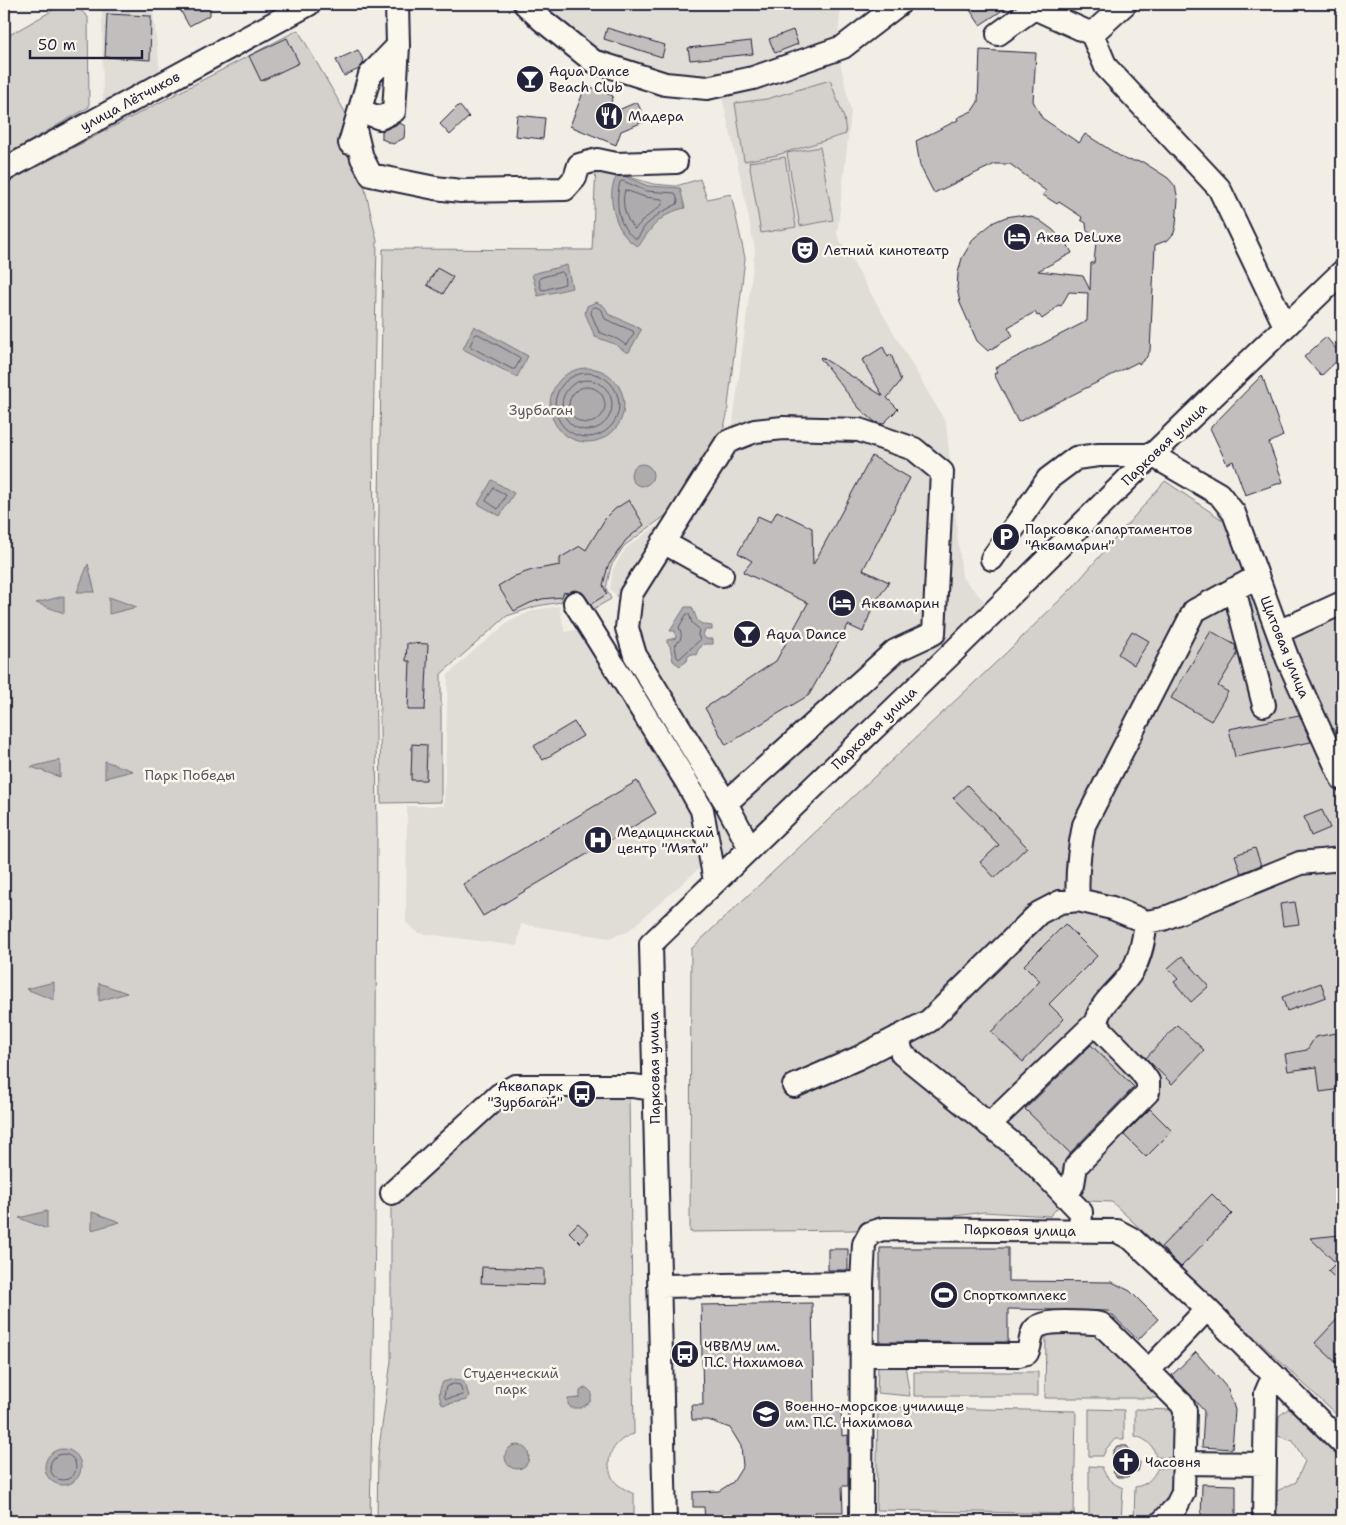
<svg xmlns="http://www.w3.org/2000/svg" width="1346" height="1525" font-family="'Shantell Sans',sans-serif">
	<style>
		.built { fill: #e0dcd6 }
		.green { fill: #d4d1cc; stroke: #7b7a84 }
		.water { fill: #aeabad; stroke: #76747f }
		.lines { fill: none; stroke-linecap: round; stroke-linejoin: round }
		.shore { stroke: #5a5969; stroke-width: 1 }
		.building { fill: #c2bebe; stroke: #22223b }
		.minor-casing { stroke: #22223b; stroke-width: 26 }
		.minor { stroke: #fbf7ec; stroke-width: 22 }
		.labels { text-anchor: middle; stroke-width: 5; stroke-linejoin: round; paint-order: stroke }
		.poi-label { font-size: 14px; fill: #22223b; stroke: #fbf7ec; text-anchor: start }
		.street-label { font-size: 14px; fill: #22223b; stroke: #fbf7ec }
		.park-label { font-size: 14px; fill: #575766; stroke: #fbf7ec }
	</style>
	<rect width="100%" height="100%" fill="#f2eee5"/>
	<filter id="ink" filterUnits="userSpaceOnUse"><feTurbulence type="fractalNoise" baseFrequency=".02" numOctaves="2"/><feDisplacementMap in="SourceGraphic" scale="10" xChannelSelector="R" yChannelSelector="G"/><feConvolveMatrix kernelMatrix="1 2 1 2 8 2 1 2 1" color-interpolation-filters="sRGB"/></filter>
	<g filter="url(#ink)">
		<path class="built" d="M102,4h50l8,67 -57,32z
			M508,4h333l-4,44 14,64 -14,123 109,188 16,154 23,25 -267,260 -9,-52 -75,-140 -13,-69 -11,-12 3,-20 13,-21 43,-31 64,-93 22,-174 -14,-71 -19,-82 -67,-5 -87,-37 -36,-25z
			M559,606l6,26 18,-4 114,186 7,50 -77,68 -18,6 -88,-14 -4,22 -98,-13 -13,-10 1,-117h37l4,-131 23,-22 39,-32 24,-11z"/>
		<path class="green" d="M64,4h10l14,13 1,90 -85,49v-118z
			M298,30l51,89 28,122 -4,195 4,398 -2,395 -5,292h-366v-1337z
			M830,80l14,38 2,16 -69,21 -33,6 -9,-58 32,-4z
			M820,147l13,73 -33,6 -13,-73z
			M785,157l11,70 -35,6 -12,-71z
			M596,167l57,17 23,2 24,-7 7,20 24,-5 14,64 -18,157 -3,12 -55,86 -45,33 -13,20 -5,22 5,11 -23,13 -6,-10 -20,-3 -1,3 -24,4 -30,10 -66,58v128l-60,1 -3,-235 5,-319 209,1z
			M1165,481l59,40 50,120 68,-27v806l-230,-218 -48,-2 -14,16 -66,-4 -130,18 -164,2 1,-283 315,-296 68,-67z
			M508,1098h121l5,336c-19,5 -31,24 -22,43 3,8 14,13 22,17v27h-257l1,-66 13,-94v-155z
			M1053,1330h45l68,68h-121l1,-61z
			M883,1363l22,2 5,31 -33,-3 1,-26z
			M914,1372h124v24h-124z
			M878,1407l198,4 -2,103 -198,-4z
			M1089,1409l35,1v29h-9l-9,10 -3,7h-14z
			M1135,1409l39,1 -1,48 -17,-1c-2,-12 -10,-18 -21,-21z
			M1288,1409l12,4 42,44v64h-65v-30l19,-9 9,-21 -12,-20 -15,-5 1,-20z
			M1089,1466l13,1c4,11 9,16 21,21l-2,32 -32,-1z
			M1158,1468h14l-2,32 -21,19 -15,-1 1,-31c12,-2 17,-8 23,-19z"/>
		<path class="water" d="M619,174l29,12 32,2 5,20c-22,4 -35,20 -46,38 -22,-5 -37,-56 -20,-72z
			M567,265l5,23 -34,8 -6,-22z
			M596,302c7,3 10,4 12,12l26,11 7,5 -12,22h-3l-11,-8 -20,-7 -10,-24 2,-7z
			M474,326l54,30 -11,21 -54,-28z
			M550 405a37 37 0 1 1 74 0a37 37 0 1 1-74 0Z
			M631 475a11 11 0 1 1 22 0a11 11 0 1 1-22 0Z
			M492,480l22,13 -14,23 -22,-12z
			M88,564l7,28h-18z
			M64,596v17l-28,-10z
			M109,597l28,10 -28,7z
			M685,607h7c6,13 3,17 20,19v4h-7l-2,5 3,4h7v5h-9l-6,6 -2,5 -4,-1 -4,2 -1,5 -7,5 -7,-5 -3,-15 -3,-3v-3l9,-2 -1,-7h-5z
			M60,760v17l-29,-10z
			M105,761l28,10 -28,7z
			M54,982v18l-28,-11z
			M99,983l28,10 -28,8z
			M47,1211v18l-28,-11z
			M92,1212l28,10 -28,8z
			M453,1379l9,1 4,6 3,10 -2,4 -24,5c-5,-8 -5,-14 0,-23z
			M584,1388h3l5,5 -2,9 -9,6h-10l-3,-4v-5l11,-1 1,-1v-6z
			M505 1457a12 12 0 1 1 24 0a12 12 0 1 1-24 0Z
			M45 1467a18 18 0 1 1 36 0a18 18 0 1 1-36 0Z"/>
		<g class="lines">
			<path class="shore" d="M623,181l23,10 29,2 3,8 -1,3 -17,9 -15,13 -8,13c-20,-9 -22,-39 -17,-57z
				M625,190l20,7 17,2 2,4 -22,18 -6,7 -2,1c-9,-11 -13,-26 -9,-39z
				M562,272l2,2 1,10 -21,6 -3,-1 -2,-9 1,-2z
				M596,307l6,3 3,9 28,12 1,2 -6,11 -2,1 -9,-6 -18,-7 -8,-19 1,-5z
				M478,334l41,23 1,3 -5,9h-3l-41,-22 -1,-2 5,-10z
				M555 405a32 32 0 1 1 64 0a32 32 0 1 1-64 0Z
				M562 405a25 25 0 1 1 50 0a25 25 0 1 1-50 0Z
				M569 405a18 18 0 1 1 36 0a18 18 0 1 1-36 0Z
				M494,488l12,7 -8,14 -12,-8z
				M689,614l3,9 7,6 -1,6 2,5 -21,19 -2,-2 -2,-11c7,-9 8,-8 4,-19l7,-12z
				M454,1384l6,1 3,10 -17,4 -2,-3 2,-9z
				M50 1467a13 13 0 1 1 26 0a13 13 0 1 1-26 0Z"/>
		</g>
		<path class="building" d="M177,4h33v11l-21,11z
			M966,4h46l-32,21z
			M107,14l44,2 -1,44 -45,-3z
			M607,28l58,17 -3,12 -58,-18z
			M793,30l5,14 -23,9 -6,-14z
			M287,38l12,25 -38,18 -12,-25z
			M751,41l2,13 -63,6 -2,-12z
			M358,50l6,12 -5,7 -15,7 -8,-16z
			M980,50l56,3 -3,48 9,17 37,25 6,-9 41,26 17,2 25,16 7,8 3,13 -2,26 -2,8 -6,7 -13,5 -5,106 -4,7 -7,6 -1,-2 -120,60 -24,-48 3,-2 -2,-4 92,-47 1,-28 -19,-1 -8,14 -3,-1 -6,7 -10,7 -3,-4 -2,1 -2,-4 -27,15 5,9 -25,15 -11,-10 -17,-38 -3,-15 1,-15 4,-15 12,-20 20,-16 12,-5 12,-2 13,2 8,3 14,10 7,8 3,-2 9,17 -34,18 45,5 7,14 1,-27h3l2,-21 -4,-1 1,-6 -6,-4 -1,-8 -5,-3 1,-3 -23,-15 -2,2 -14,-9 3,-4 -36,-27h-15l-61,29 -14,-27 -4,-25 42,-21 -1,-2 15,-7 6,-9z
			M586,85l27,11 -6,19 30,-13 9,19 -25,10 -5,14 -46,-19z
			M459,105l10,12 -19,18 -10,-11z
			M517,115l28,3 -2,21 -28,-3z
			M400,123l5,3 -1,12 -11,6 -11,-5v-8z
			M437,268l16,9 -10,17 -16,-9z
			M1326,337l16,19 -21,20 -17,-19z
			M883,347l5,10 3,-3 10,27 -14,17 11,11 -15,15 -8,-2 -16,-14 -39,-50 1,-1 62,39 -21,-36z
			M1262,375l21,61 -14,7 14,39 -38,13 -12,-34 -6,3 -17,-36z
			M872,456l38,22 -47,92 26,12 -16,24 -10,26 -15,-7 -39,70 -83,50 -21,-37 71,-47 32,-58 -65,-31 9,-11 -14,-8 20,-37 13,6 6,-11 35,17 1,37z
			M629,500l15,25 -18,15 -18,26 -5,19 4,9 -16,10 -9,-12 -8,-2 -7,3 -3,-1 -2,5 -20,2 -12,4 -16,8 -16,-25 17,-10 17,-6 28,-5v-7l20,-12 6,4 19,-31 10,-10z
			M1132,631l17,10 -15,24 -16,-11z
			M1211,631l24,14 2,10 -19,31 10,6 -17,29 -40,-23z
			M407,643l21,1 -3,66h-17l2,-49h-4z
			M1299,715l12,27 -76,15 -6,-28z
			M574,722l9,14 -40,24 -9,-14z
			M412,744l15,1 -1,35h-15z
			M637,781l19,32 -173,103 -20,-32z
			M967,785l60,62 -32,31 -15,-16 19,-17 -46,-47z
			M1322,810l8,18 -19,8 -7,-19z
			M1255,848l6,17 -20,8 -6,-18z
			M1295,902l4,22 -16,2 -3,-22z
			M1065,924l32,32 -48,48 15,15 -41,43 -32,-30 49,-51 -16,-16z
			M1182,956l27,30 -18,16 -17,-20 4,-3 -10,-11z
			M1321,983l5,14 -39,14 -5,-14z
			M1177,1025l27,25 -32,34 -26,-26z
			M1336,1033l5,30h-3l3,26 -21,3 -3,-25 -29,4 -3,-17 22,-4 8,-13z
			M1091,1045l43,42 -64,66 -45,-44z
			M1150,1109l22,22 -26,26 -22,-22z
			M1212,1194l20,20 -51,53 -20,-20z
			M578,1223l11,10 -9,10 -11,-11z
			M1340,1235l2,19v31l-14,-14 8,-8 -26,-25z
			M880,1248h128v33l104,1 18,9 28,28 -20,21 -30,-29 -100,-2v33h-128z
			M828,1249h20v21h-20z
			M482,1267l62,2v16l-63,-2z
			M812,1303l2,104h27l1,29 6,-1v51h-6l1,26h-29l1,9h-110l-1,-14h-11v-15l26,-1 14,-9 10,-16 -2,-20 -11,-18 -22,-8h-16l-1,-15h12l-2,-100z
			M1342,1314v54l-27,-25z
			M1196,1352l32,37 7,21 -3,39 -30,-2 2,-36 -32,-36z
			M1117,1446h10l4,6 1,5 5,2 3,4 -2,8 -6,1 -4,5h-11l-4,-5v-20z
			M1202,1484l34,1v36h-35z"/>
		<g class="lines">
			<defs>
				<path id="minor" d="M525,4l17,16 51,41 72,23 42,4 46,-10 90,-31 56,-43
					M1125,4l-33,30 14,33 113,121 66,138
					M998,34l36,-26 58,26
					M361,111l19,7 14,-7 4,-65
					M355,129l7,29 9,17 64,13 26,3 104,-2 10,-11 4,-13 18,-5 19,4 60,-2
					M350,143l20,-68 28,-29 -1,-42
					M4,170l305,-166
					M663,542l59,33
					M992,559l56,-80 28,-21 23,-3h53l67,39 15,19 54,147 54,119
					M1234,589l30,116
					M575,603l111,178 16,29 13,71
					M1278,632l64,-29
					M726,803l169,-152 39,-18 8,-161 -28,-23 -55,-19 -76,-2 -28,3 -28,11 -96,152 -4,34 8,27 91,148 24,45
					M1078,900c-2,-26 1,-49 6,-75l110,-214 63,-34
					M898,1037l4,17 122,99 57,59 -1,19
					M794,1086l64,-28 71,-37 110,-108 21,-11 18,-2 34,8 34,14 17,-3 137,-56 42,-4
					M989,1125l107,-103
					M392,1193l107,-98 16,-9h118l22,3
					M1066,1197l7,-13 3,-18 72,-74v-11l-8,-11 -38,-39 -6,-9c4,-21 26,-33 36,-51 9,-14 12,-33 14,-49
					M659,1286l203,-3 2,-39 6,-11 13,-4 234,2 15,8 75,70 135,134
					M862,1355h157l8,-2c4,-8 3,-17 7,-23 10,-12 47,-7 61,-7l6,1 81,80 3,7 -2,82 -7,14 -13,14
					M1148,1371l59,-62
					M1183,1463l82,1
					M665,1521l-14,-577 301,-291 200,-198 190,-183
					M861,1521l1,-238
					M1264,1521l2,-128 3,-7 8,-8"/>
			</defs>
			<use href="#minor" class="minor-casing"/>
			<use href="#minor" class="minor"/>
		</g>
	</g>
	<defs>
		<symbol id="bar-disc" viewBox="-11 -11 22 22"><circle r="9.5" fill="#22223b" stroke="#fbf7ec"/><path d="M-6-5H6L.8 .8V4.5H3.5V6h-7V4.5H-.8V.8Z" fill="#fff"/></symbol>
		<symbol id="restaurant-disc" viewBox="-11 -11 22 22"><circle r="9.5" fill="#22223b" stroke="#fbf7ec"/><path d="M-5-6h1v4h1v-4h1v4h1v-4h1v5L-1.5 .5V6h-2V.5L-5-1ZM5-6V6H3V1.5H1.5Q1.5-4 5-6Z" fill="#fff"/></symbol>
		<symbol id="hotel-disc" viewBox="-11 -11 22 22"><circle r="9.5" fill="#22223b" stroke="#fbf7ec"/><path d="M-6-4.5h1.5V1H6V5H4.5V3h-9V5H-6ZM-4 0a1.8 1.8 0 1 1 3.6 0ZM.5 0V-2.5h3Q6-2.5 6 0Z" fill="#fff"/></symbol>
		<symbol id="theatre-disc" viewBox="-11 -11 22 22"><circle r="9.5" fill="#22223b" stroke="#fbf7ec"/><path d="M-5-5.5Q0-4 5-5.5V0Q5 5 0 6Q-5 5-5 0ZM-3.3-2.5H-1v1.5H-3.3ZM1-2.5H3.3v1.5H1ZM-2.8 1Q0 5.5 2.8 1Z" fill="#fff"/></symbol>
		<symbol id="parking-disc" viewBox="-11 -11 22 22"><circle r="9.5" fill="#22223b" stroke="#fbf7ec"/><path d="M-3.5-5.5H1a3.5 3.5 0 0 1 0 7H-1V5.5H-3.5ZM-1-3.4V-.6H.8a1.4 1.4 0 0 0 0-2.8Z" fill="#fff"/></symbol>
		<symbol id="hospital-disc" viewBox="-11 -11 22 22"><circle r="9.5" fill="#22223b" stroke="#fbf7ec"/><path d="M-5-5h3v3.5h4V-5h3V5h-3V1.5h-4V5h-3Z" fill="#fff"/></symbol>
		<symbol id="bus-disc" viewBox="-11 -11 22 22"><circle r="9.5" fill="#22223b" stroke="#fbf7ec"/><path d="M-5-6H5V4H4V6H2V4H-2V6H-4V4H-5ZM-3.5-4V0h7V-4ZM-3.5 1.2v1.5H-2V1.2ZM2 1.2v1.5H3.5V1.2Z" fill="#fff"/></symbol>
		<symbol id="stadium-disc" viewBox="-11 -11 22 22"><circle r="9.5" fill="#22223b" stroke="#fbf7ec"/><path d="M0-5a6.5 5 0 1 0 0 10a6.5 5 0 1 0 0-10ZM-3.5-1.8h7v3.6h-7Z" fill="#fff"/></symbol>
		<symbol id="university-disc" viewBox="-11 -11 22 22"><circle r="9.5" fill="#22223b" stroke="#fbf7ec"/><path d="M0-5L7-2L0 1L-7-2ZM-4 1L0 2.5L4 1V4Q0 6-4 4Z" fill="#fff"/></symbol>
		<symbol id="church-disc" viewBox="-11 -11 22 22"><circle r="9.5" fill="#22223b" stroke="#fbf7ec"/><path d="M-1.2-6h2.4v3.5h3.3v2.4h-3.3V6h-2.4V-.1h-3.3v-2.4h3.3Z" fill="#fff"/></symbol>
	</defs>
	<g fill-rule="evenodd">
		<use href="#bar-disc" x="514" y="63" width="32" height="32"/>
		<use href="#restaurant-disc" x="593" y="100" width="32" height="32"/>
		<use href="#hotel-disc" x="1001" y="221" width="32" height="32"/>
		<use href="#theatre-disc" x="789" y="234" width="32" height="32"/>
		<use href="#parking-disc" x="990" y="521" width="32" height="32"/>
		<use href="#hotel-disc" x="826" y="587" width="32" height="32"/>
		<use href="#bar-disc" x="731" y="618" width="32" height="32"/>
		<use href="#hospital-disc" x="582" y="824" width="32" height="32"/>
		<use href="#bus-disc" x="566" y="1078" width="32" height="32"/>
		<use href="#stadium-disc" x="928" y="1279" width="32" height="32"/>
		<use href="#bus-disc" x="669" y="1338" width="32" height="32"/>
		<use href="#university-disc" x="750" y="1398" width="32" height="32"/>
		<use href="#church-disc" x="1110" y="1446" width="32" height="32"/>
	</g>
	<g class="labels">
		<g class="poi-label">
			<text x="549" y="76">Aqua Dance<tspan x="549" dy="16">Beach Club</tspan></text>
			<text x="628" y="121">Мадера</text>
			<text x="1036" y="242">Аква DeLuxe</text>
			<text x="824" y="255">Летний кинотеатр</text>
			<text x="1025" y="534">Парковка апартаментов<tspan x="1025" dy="16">"Аквамарин"</tspan></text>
			<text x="861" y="608">Аквамарин</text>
			<text x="766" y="639">Aqua Dance</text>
			<text x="617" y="837">Медицинский<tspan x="617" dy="16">центр "Мята"</tspan></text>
			<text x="563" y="1091" text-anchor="end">Аквапарк<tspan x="563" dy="16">"Зурбаган"</tspan></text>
			<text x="963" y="1300">Спорткомплекс</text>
			<text x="704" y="1351">ЧВВМУ им.<tspan x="704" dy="16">П.С. Нахимова</tspan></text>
			<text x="785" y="1411">Военно-морское училище<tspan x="785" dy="16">им. П.С. Нахимова</tspan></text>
			<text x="1145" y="1467">Часовня</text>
		</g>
		<g class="street-label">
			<text transform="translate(130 101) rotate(-28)" y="5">улица Лётчиков</text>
			<text transform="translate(1164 444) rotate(-44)" y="5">Парковая улица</text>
			<text transform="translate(1285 647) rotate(68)" y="5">Щитовая улица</text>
			<text transform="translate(874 728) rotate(-44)" y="5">Парковая улица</text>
			<text transform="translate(654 1068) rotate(-91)" y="5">Парковая улица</text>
			<text transform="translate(1020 1230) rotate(1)" y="5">Парковая улица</text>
		</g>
		<g class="park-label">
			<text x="541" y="415">Зурбаган</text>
			<text x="190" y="780">Парк Победы</text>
			<text x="511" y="1378">Студенческий<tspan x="511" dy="16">парк</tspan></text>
		</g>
	</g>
	<rect width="1346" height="1525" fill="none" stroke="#fbf7ec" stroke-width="20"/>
	<rect x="10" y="10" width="1326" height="1505" fill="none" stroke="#22223b" stroke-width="2" filter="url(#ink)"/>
	<path d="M30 50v8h112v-8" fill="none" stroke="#22223b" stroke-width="2.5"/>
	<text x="38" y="50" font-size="15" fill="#22223b" stroke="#fbf7ec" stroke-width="4" paint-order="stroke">50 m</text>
</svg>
